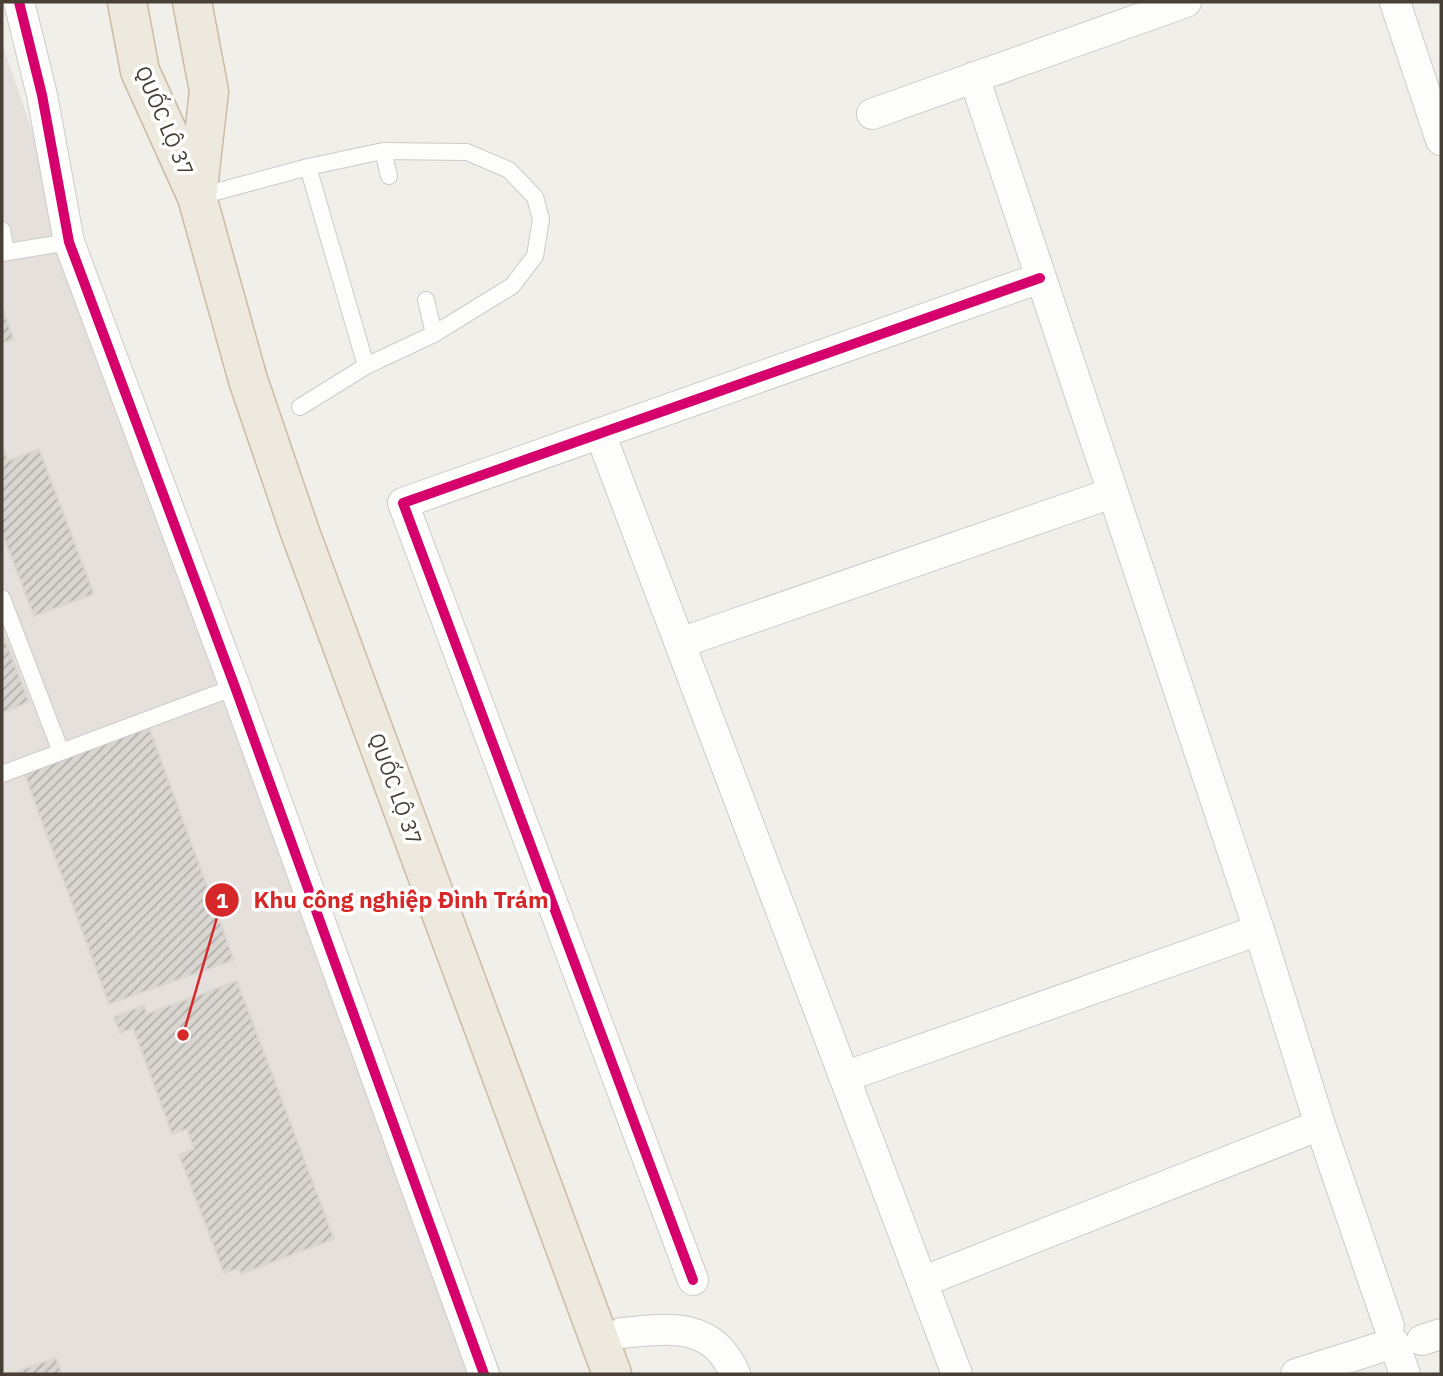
<svg xmlns="http://www.w3.org/2000/svg" width="1443" height="1376" font-family="'IBM Plex Sans',sans-serif">
	<style>
		.industrial { fill: #e5e0db }
		.building { fill: url(#building-hatch); stroke: #dad6d0; stroke-width: 2 }
		.lines { fill: none; stroke-linecap: round; stroke-linejoin: round }
		.service-casing { stroke: #cecbc6; stroke-width: 18 }
		.minor-casing { stroke: #cecbc6; stroke-width: 32 }
		.trunk-casing { stroke: #cabba4; stroke-width: 41 }
		.service { stroke: #fdfdfc; stroke-width: 16 }
		.minor { stroke: #fdfdfc; stroke-width: 30 }
		.trunk { stroke: #eee9de; stroke-width: 38 }
		.cycleway-casing { stroke: #fff; stroke-width: 15 }
		.cycleway { stroke: #d6006c; stroke-width: 10 }
		.labels { text-anchor: middle; stroke-width: 7; stroke-linejoin: round; paint-order: stroke }
		.street-label { font-size: 21px; fill: #484036; stroke: #fff }
		.leader { fill: none; stroke: #d62828; stroke-width: 2.5 }
		.callout-dot { fill: #d62828; stroke: #fff; stroke-width: 2.5 }
		.mark-label { font-size: 21px; text-anchor: middle; font-weight: bold; fill: #fff }
		.callout-label { font-size: 23px; text-anchor: middle; font-weight: bold; fill: #d62828; stroke: #fff; stroke-width: 7; stroke-linejoin: round; paint-order: stroke }
	</style>
	<defs>
		<pattern id="building-hatch" width="6" height="6" patternUnits="userSpaceOnUse" patternTransform="scale(1.75)"><rect width="6" height="6" fill="#d9d6d1"/><path d="M-1 1l2-2M0 6l6-6M5 7l2-2" fill="none" stroke="#b2afaa"/></pattern>
	</defs>
	<rect width="100%" height="100%" fill="#f1efea"/>
	<path class="industrial" d="M2,43l223,653 277,678h-500z"/>
	<path class="building" d="M2,308l12,31 -12,4z
		M2,445l6,16 31,-12 55,145 -60,22 -32,-84z
		M2,632l27,70 -27,11z
		M148,725l86,235 -125,44 -86,-234z
		M237,981l97,258 -93,35 -2,-6 -15,5 -45,-118 15,-6 -7,-20 -15,5 -39,-106 -13,5 -6,-16 30,-12 3,9z
		M56,1358l6,16h-54z"/>
	<g class="lines">
		<defs>
			<path id="service" d="M383,151l84,1 42,18 26,27 6,22 -6,37 -23,30 -78,48
				M308,167l58,199
				M197,197l111,-30 75,-16 6,25
				M2,230l4,22
				M2,253l67,-11
				M300,407l66,-41 68,-32 -8,-34
				M2,598l59,154
				M2,774l233,-87"/>
			<path id="minor" d="M19,2l23,93 27,147 166,445 249,687
				M1395,2l46,138
				M974,77l285,853 61,195 69,201
				M872,114l314,-112
				M600,433l357,941
				M680,643l432,-150
				M844,1077l415,-147
				M693,1280l-290,-777 637,-225
				M922,1282l398,-157
				M622,1333c48,-5 91,-11 113,41
				M1422,1340l19,-6
				M1296,1374l98,-31 11,31"/>
			<path id="trunk" d="M127,2l13,69 57,126 51,183 52,152 312,842
				M192,2l17,89 -12,106"/>
		</defs>
		<use href="#service" class="service-casing"/>
		<use href="#minor" class="minor-casing"/>
		<use href="#trunk" class="trunk-casing"/>
		<use href="#service" class="service"/>
		<use href="#minor" class="minor"/>
		<use href="#trunk" class="trunk"/>
		<defs>
			<path id="cycleway" d="M19,2l23,93 27,147 166,445 249,687
				M693,1280l-290,-777 637,-225"/>
		</defs>
		<use href="#cycleway" class="cycleway-casing"/>
		<use href="#cycleway" class="cycleway"/>
	</g>
	<g class="labels">
		<g class="street-label">
			<text transform="translate(164 121) rotate(67)" y="7">QUỐC LỘ 37</text>
			<text transform="translate(395 789) rotate(70)" y="7">QUỐC LỘ 37</text>
		</g>
	</g>
	<path class="leader" d="M183 1035L222 900"/>
	<g class="callout-dot">
		<circle cx="183" cy="1035" r="7"/>
		<circle cx="222" cy="900" r="18"/>
	</g>
	<g class="mark-label">
		<text x="222" y="908">1</text>
	</g>
	<g class="callout-label">
		<text x="401" y="908">Khu công nghiệp Đình Trám</text>
	</g>
	<rect width="1443" height="1376" fill="none" stroke="#484036" stroke-width="7"/>
</svg>
